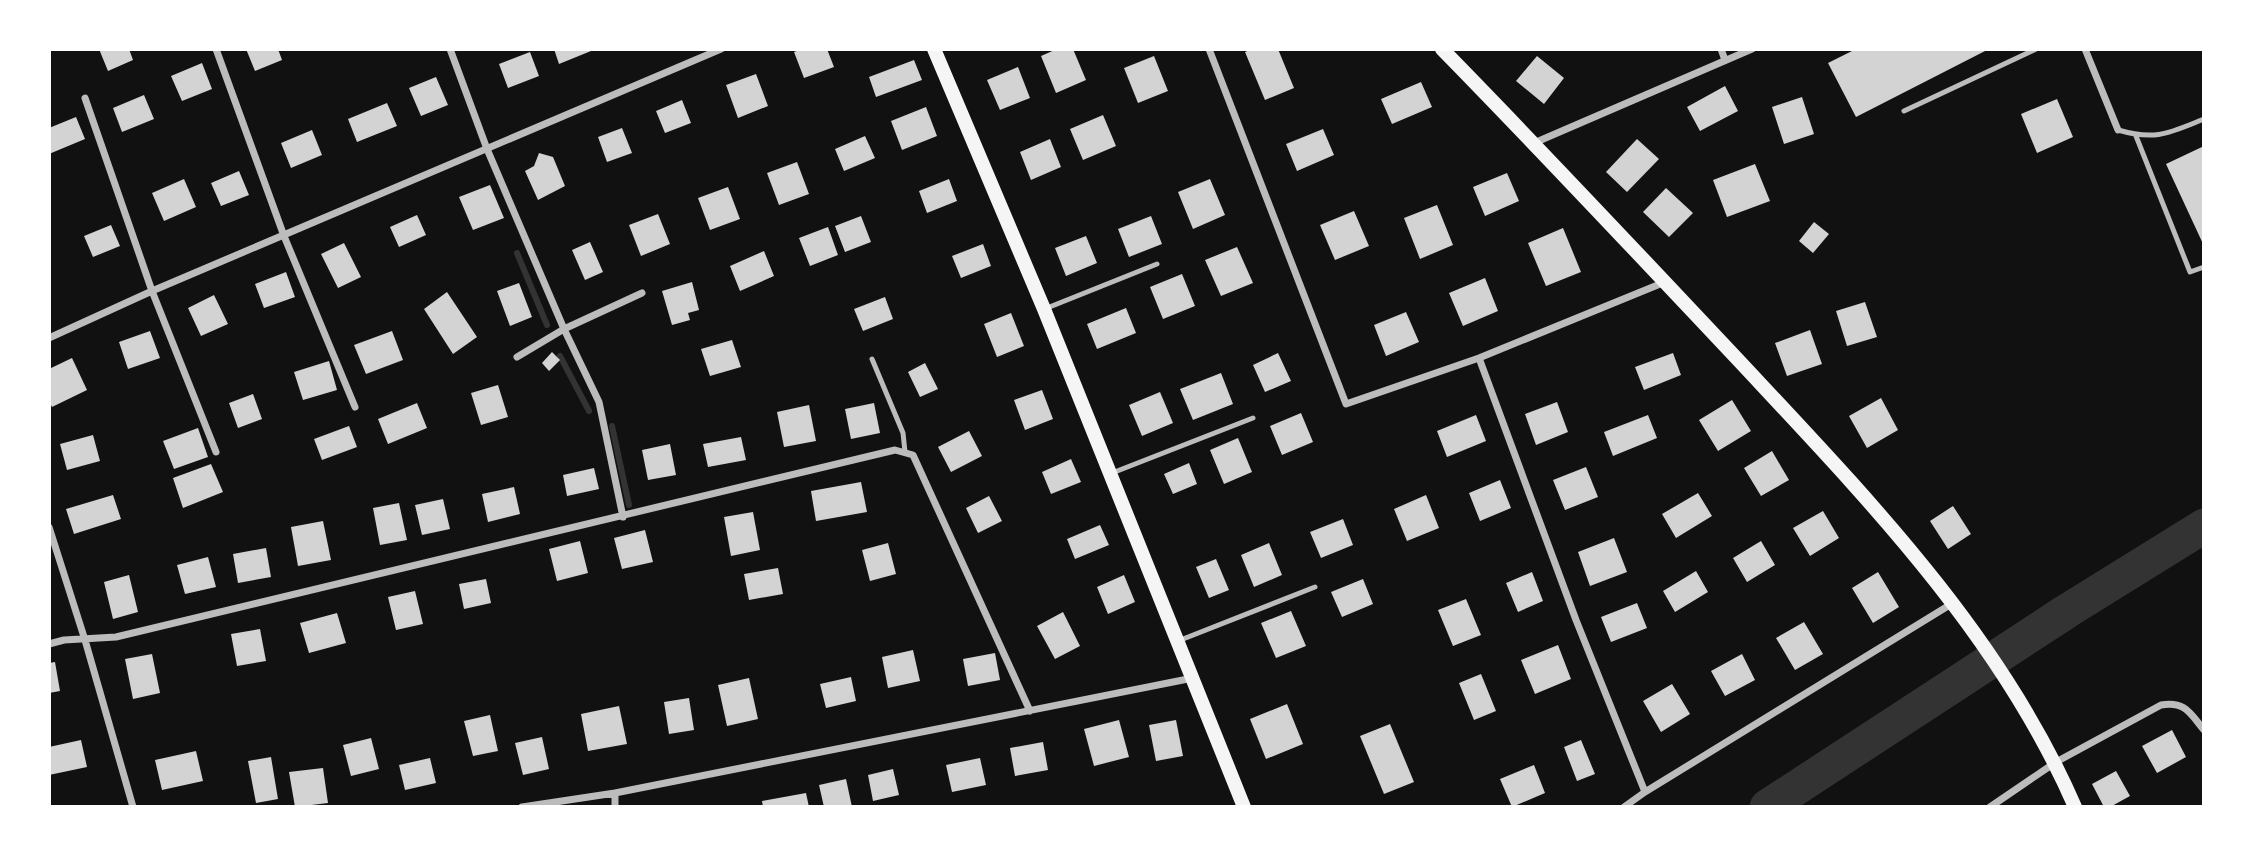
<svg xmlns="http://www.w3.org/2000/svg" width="2253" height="856" font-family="Barlow,sans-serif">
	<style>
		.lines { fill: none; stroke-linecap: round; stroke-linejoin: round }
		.stream { stroke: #333; stroke-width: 6 }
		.river { stroke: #333; stroke-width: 35 }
		.building { fill: #d3d3d3 }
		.service { stroke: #bcbcbc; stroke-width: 5 }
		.minor { stroke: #bcbcbc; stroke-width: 7 }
		.secondary { stroke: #f5f5f5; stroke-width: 14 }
	</style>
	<rect width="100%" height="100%" fill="#111"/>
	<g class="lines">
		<path class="stream" d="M517,253l30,72
			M560,356l29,55
			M612,426l17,79"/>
		<path class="river" d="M1767,807l300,-196 137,-85"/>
	</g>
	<path class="building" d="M99,49h30l4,11 -25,11z
		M246,49h32l4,11 -27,11z
		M554,49h36l1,2 -32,13z
		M802,49h25l7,18 -30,11 -10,-26z
		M1057,49h16l13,31 -30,13 -15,-37z
		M1252,49h26l16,39 -29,12 -20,-48z
		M1856,49h133l-133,68 -28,-54z
		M530,52l9,24 -31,12 -9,-24z
		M1154,56l14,35 -30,12 -14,-35z
		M1537,56l27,22 -20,26 -28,-23z
		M914,60l8,20 -46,17 -7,-20z
		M202,63l10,26 -30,12 -11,-25z
		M1018,67l12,31 -30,12 -13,-30z
		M756,74l12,32 -30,12 -12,-33z
		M436,77l12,28 -27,11 -12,-28z
		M1421,82l11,25 -40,17 -11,-25z
		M1725,86l13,25 -38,20 -13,-24z
		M144,95l10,24 -32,13 -9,-24z
		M1802,97l12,37 -30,10 -12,-37z
		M2057,99l16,38 -36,16 -16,-39z
		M682,100l9,23 -26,10 -9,-22z
		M387,103l10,23 -40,16 -9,-23z
		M926,107l11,29 -35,14 -11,-29z
		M1103,115l13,31 -33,14 -13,-31z
		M76,117l9,22 -36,15v-26z
		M622,128l10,25 -25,9 -9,-25z
		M1323,129l11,26 -37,16 -11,-27z
		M312,130l10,25 -31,13 -10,-25z
		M865,136l10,22 -31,13 -9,-22z
		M1050,139l11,28 -30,13 -11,-28z
		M1637,139l22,20 -32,33 -21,-20z
		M2204,146v100l-38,-82z
		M539,153l14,4 12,29 -27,14 -13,-29 9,-5z
		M797,162l12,32 -30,11 -12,-32z
		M1755,164l15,37 -43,16 -14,-37z
		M239,171l10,24 -28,11 -10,-23z
		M1507,173l12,28 -34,15 -12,-29z
		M184,179l12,28 -32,14 -12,-28z
		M949,179l8,22 -30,12 -8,-22z
		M1210,179l15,36 -32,14 -15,-37z
		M490,185l14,33 -31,12 -14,-33z
		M728,187l12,32 -30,11 -12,-32z
		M1666,188l27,25 -24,24 -26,-25z
		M1437,205l16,40 -33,14 -16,-41z
		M1354,211l15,35 -34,14 -15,-35z
		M658,214l12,30 -29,12 -12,-31z
		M417,215l9,20 -27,12 -9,-20z
		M861,216l10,26 -26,10 -10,-26z
		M1151,216l11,28 -33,13 -11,-28z
		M1814,222l15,12 -16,19 -14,-12z
		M111,225l9,21 -27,11 -9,-21z
		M828,227l10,28 -28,11 -11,-28z
		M1563,228l18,44 -35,14 -18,-43z
		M1086,236l11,27 -31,13 -11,-28z
		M590,242l13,30 -18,8 -13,-30z
		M344,243l17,34 -23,11 -17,-34z
		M983,244l8,22 -30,12 -9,-22z
		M1237,247l16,36 -32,13 -16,-36z
		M764,251l10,25 -34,15 -10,-25z
		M286,272l9,25 -31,11 -9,-24z
		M1182,274l13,32 -32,13 -13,-32z
		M1485,278l13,33 -35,15 -14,-33z
		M692,282l7,28 -11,3 2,7 -18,5 -10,-34z
		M519,283l13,34 -22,9 -13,-35z
		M447,292l30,45 -24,17 -29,-45z
		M214,295l14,29 -27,12 -13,-28z
		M885,297l8,22 -30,12 -9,-22z
		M1865,302l12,35 -30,9 -11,-35z
		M1126,308l10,25 -39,16 -10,-25z
		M1406,312l13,30 -33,14 -12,-31z
		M1011,313l13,33 -27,11 -13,-33z
		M1810,330l12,34 -35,12 -12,-33z
		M150,331l10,27 -32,11 -9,-27z
		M392,331l11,29 -37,14 -12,-29z
		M732,340l9,27 -31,9 -9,-27z
		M552,352l8,8 -11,11 -7,-8z
		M1278,353l13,28 -26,11 -12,-27z
		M1673,353l8,22 -37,15 -9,-23z
		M72,358l15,32 -35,17 -3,-6v-32z
		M329,361l8,29 -34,10 -9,-28z
		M925,363l13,26 -18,8 -12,-25z
		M1221,373l12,31 -40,16 -13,-31z
		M498,385l10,32 -27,8 -10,-32z
		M1042,390l11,29 -28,11 -11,-30z
		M1160,392l13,31 -31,13 -13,-31z
		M253,394l9,25 -24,9 -9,-25z
		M1881,398l17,32 -31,18 -18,-32z
		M1732,400l19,31 -33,20 -19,-31z
		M1557,402l11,30 -32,13 -11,-31z
		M417,403l10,25 -39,16 -10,-25z
		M874,403l6,30 -29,6 -6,-30z
		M809,405l7,36 -32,6 -7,-35z
		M1301,413l12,29 -31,13 -12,-29z
		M1476,415l10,26 -39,16 -10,-26z
		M1648,415l9,23 -44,18 -9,-24z
		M349,426l8,21 -35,13 -8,-21z
		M198,428l10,29 -34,12 -11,-28z
		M969,431l13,25 -31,16 -13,-25z
		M93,435l7,26 -33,9 -7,-26z
		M741,437l5,23 -38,7 -5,-23z
		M1238,438l14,34 -28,12 -14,-34z
		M670,444l6,31 -28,5 -6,-30z
		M1772,451l17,29 -28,16 -17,-28z
		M1071,459l10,23 -30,12 -9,-22z
		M1189,463l8,21 -24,10 -9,-20z
		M211,464l12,28 -40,16 -10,-30z
		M1586,467l12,30 -33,13 -12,-30z
		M594,468l5,21 -32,7 -4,-21z
		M1500,480l11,28 -31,13 -11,-28z
		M861,482l6,30 -51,9 -5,-30z
		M514,487l6,27 -32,8 -6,-28z
		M1698,493l14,23 -36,22 -14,-24z
		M113,495l8,24 -47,15 -8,-25z
		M1426,495l13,33 -32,13 -13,-32z
		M989,496l13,25 -24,12 -12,-25z
		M443,499l7,30 -28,6 -7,-30z
		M399,503l8,37 -27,5 -7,-37z
		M1953,506l18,28 -23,15 -18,-28z
		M1823,511l16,27 -29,18 -17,-28z
		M753,512l7,38 -29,6 -7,-39z
		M1343,519l10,26 -32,13 -11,-26z
		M323,521l8,39 -33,6 -7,-39z
		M1100,525l9,20 -34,14 -8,-20z
		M645,530l8,32 -31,7 -8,-31z
		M1614,538l13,34 -37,14 -12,-34z
		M580,541l8,32 -31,8 -8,-32z
		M1761,541l14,24 -28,17 -14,-24z
		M888,543l8,31 -26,7 -8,-31z
		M1269,543l13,32 -28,12 -13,-32z
		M266,548l5,29 -33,6 -5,-29z
		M208,557l8,30 -31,7 -8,-29z
		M1216,559l13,31 -20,8 -13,-31z
		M778,568l5,26 -34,6 -5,-26z
		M1696,571l12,21 -33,20 -12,-21z
		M1532,572l11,29 -25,11 -12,-29z
		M1878,572l21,35 -26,16 -21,-35z
		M129,575l9,37 -25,7 -9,-37z
		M1124,575l11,27 -27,12 -11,-27z
		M486,579l5,24 -27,6 -5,-25z
		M1363,579l10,25 -31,13 -11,-25z
		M415,591l8,33 -27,6 -8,-33z
		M1466,599l15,36 -28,11 -15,-36z
		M1637,603l10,25 -36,14 -10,-25z
		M1291,611l15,35 -30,12 -15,-35z
		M1063,612l17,34 -25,13 -18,-33z
		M337,613l9,30 -37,10 -9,-30z
		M1804,622l19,32 -28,16 -19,-32z
		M260,629l6,32 -29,5 -6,-32z
		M1558,645l13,34 -36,15 -14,-34z
		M913,650l7,31 -32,7 -6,-31z
		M995,653l5,27 -32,6 -5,-27z
		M152,654l8,39 -27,6 -8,-40z
		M1742,654l13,26 -30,16 -14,-25z
		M55,662l5,29 -11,2v-30z
		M1481,674l15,37 -22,9 -15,-37z
		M851,677l5,24 -30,7 -6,-24z
		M749,678l9,41 -31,7 -9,-41z
		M1672,684l18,30 -29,18 -18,-31z
		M689,698l5,32 -25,4 -5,-32z
		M1287,704l16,40 -37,15 -16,-40z
		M619,706l8,38 -39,7 -7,-37z
		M490,715l8,36 -25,5 -9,-35z
		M1119,720l10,37 -35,9 -10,-37z
		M1176,720l7,36 -27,5 -7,-36z
		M1390,724l24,58 -30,12 -24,-58z
		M2172,730l14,27 -29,16 -15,-27z
		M542,737l7,32 -26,6 -8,-32z
		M371,738l8,31 -28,7 -8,-31z
		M81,740l6,27 -38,8v-28z
		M1581,740l14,34 -18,7 -13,-34z
		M1043,742l5,28 -33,6 -5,-28z
		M196,751l7,30 -41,9 -7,-30z
		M271,757l7,42 -22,4 -8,-42z
		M430,758l6,25 -31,7 -6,-25z
		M980,758l6,27 -34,7 -6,-27z
		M1534,765l11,28 -33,14 -12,-28z
		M323,768l5,35 -33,4 -6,-35z
		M893,769l6,26 -26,6 -5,-26z
		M2116,771l14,25 -20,11h-6l-12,-23z
		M846,779l6,28h-28l-5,-22z
		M806,793l3,14h-46l-1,-6z"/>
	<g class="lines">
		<path class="service" d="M1904,111l132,-62
			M2118,130c38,11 51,3 86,-11
			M2136,136l54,136 14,-5
			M1047,308l110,-44
			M872,359l31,74 2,19
			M1112,473l141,-55
			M1178,641l137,-54"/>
		<path class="minor" d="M216,49l68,187 71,171
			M450,49l37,100 77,180 35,73 24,115
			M1209,49l137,355 133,-46 97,262 69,172
			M1721,49l4,11
			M2085,49l33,81
			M85,98l67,193 64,161
			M1534,143l218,-94
			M49,338l103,-47 569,-242
			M517,357l47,-28 78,-36
			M1479,358l186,-76
			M49,527l36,113 48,167
			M49,644l15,-4 52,-3 779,-187 18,5 117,256
			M522,807l93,-14 578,-115
			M615,807v-14
			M1624,807l21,-15 308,-189
			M1990,807l66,-45 105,-57c24,-4 29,8 43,25"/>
		<path class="secondary" d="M934,49l110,260 200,498
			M1442,49c102,104 201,210 300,315 126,135 259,272 333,443"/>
	</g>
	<rect width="2253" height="856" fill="none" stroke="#ffffff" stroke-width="102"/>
</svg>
